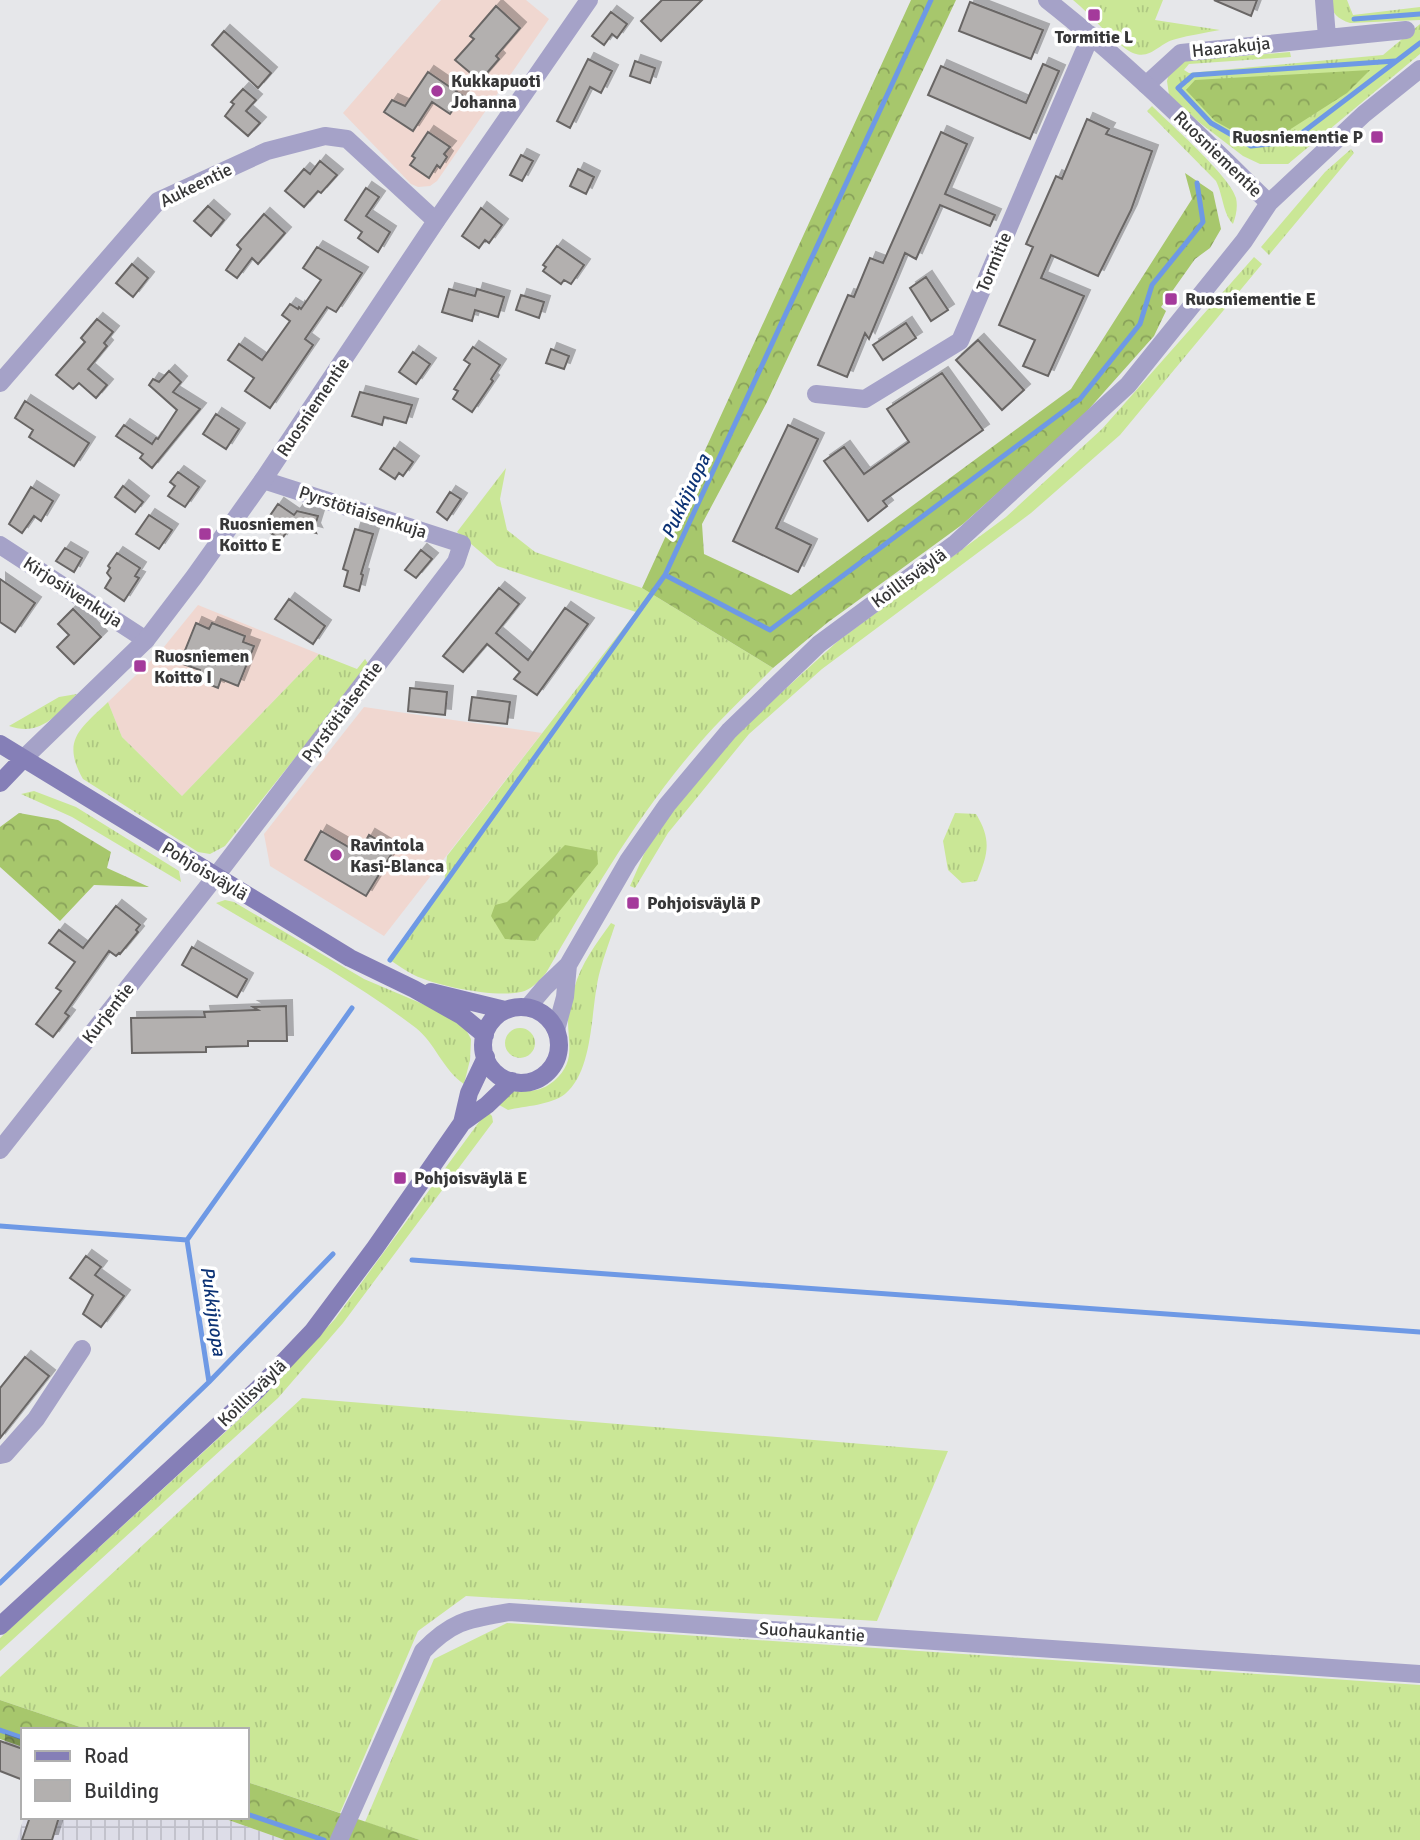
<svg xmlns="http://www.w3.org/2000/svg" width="1420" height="1840" font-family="Signika,sans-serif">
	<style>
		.commercial { fill: #f0d7d0 }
		.industrial { fill: url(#industrial-grid) }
		.grass { fill: url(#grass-tufts) }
		.forest { fill: url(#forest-crowns) }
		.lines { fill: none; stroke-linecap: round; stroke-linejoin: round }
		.stream { stroke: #6e99e5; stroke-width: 5 }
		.building { fill: #b3b0af; stroke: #696665; stroke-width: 2; filter: url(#shadow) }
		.minor { stroke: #a5a2c8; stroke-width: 18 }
		.tertiary { stroke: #a5a2c8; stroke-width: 18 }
		.secondary { stroke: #857fb7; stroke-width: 18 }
		.poi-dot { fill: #a43a9b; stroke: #fff; stroke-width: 2.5 }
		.labels { text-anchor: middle; stroke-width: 7; stroke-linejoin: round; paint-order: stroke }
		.poi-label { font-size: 18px; font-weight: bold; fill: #373738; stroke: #fff; text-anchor: start }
		.street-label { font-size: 18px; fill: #373738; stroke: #fff }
		.water-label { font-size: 19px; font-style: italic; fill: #0c3275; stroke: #fff }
	</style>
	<defs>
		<pattern id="industrial-grid" width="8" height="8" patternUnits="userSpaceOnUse" patternTransform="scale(1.75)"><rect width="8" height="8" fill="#dddde8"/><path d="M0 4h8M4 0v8" fill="none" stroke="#bebec8"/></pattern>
		<pattern id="grass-tufts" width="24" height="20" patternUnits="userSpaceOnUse" patternTransform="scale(1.75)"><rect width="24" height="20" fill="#cae796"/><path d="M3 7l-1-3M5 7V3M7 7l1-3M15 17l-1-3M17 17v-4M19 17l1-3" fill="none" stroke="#aec782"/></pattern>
		<pattern id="forest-crowns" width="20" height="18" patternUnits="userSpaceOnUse" patternTransform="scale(1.75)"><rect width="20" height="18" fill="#a7c76c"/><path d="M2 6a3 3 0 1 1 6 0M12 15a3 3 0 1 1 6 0" fill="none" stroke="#89a25a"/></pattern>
		<filter id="shadow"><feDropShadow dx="6" dy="-6" stdDeviation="0" flood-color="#0004"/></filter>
	</defs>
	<rect width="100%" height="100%" fill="#e6e7ea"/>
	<path class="commercial" d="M441,0h85l23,19 -112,162 -7,5 -12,1 -7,-3 -68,-71z
		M198,605l121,49 -137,142 -60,-59 -14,-35 51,-49z
		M364,707l178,26 -158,203 -114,-70 -6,-32z"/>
	<path class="industrial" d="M24,1817h196l65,23h-268z"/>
	<path class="grass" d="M1073,0h90l-8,20 65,10c-15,3 -30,5 -44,9 -19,4 -27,26 -50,10 -19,-13 -34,-34 -53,-49z
		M1330,0h17l6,15 67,-8v13l-70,3c-12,-4 -19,-10 -20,-23z
		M1420,24v30l-132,110h-28l-17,-8 -43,-33 -31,-28 -2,-14 3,-11 13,-9 107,-9 1,5 -102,7 -5,6 5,3 194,-18z
		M1152,106c17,17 79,71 84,92 2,9 0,18 -3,26 -10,-10 -10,-29 -17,-43l-69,-70z
		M1351,149l3,4 -85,102 -8,-8 64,-75z
		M1254,257l8,7 -142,171 -89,78 -209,156 -73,65 -81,99 -33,55 -5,-2 14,-32 20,-32 73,-89 101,-92 168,-124 96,-88z
		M506,468l-6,31 7,31 28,22 107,36 131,80c-25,25 -52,50 -75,77 -60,69 -106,149 -152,228 -7,8 -15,17 -25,19 -25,6 -85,-6 -107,-17 -8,-4 -16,-10 -24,-15l54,-75 3,-29 189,-244 -139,-46 -40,-34z
		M319,654l38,15 8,-10 4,6 -144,181 -15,8 -12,-2 -115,-73c-22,-39 -3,-50 25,-77l14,35 60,59z
		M77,694c-20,21 -37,43 -68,32l50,-29z
		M34,791l42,16 103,64 2,11 -109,-65 -51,-23z
		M955,813l21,1c16,26 12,40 1,67l-15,2 -14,-13 -5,-29z
		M225,900l9,2 130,77 87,37 13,10 7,13 -1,21 -6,24c-21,-14 -29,-41 -48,-56 -63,-48 -133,-85 -200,-125z
		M611,923l4,2c-5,15 -11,31 -15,46 -10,36 -5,98 -35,123 -14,11 -40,12 -57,16l-14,-8c4,-2 9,-7 14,-9 18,-6 26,4 46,-12 22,-19 14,-37 14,-60 0,-10 3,-23 6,-32 7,-26 22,-45 37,-66z
		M505 1043a15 15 0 1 1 30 0a15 15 0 1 1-30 0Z
		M487,1111l5,5 1,6 -150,201 -65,75 -278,253v-13l257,-235 78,-84z
		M302,1398l646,53 -71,170 -411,-25 -48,35 -78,182 -93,-31v-52h-158l-89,-30v-23z
		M507,1623l913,62v155h-1000l-55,-18 69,-163z"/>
	<path class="forest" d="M911,0h45l-190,404 -64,120 2,30 87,41 280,-206 121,-190 -7,-26 28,19 8,37 -11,19 -15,11 -34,48 5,4 -12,25 -74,83 -117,105 -136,99 -54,45 -131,-80z
		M1370,70l-23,23 -61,39 -42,5 -29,-16 -29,-31 9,-10z
		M19,813l39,7 53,32 -4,16 42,19 -55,-2 -34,36 -60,-54v-40z
		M565,845l32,6 1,13 -63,77 -30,-2 -14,-23 4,-11 12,-3z
		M0,1700l89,30h-66v17l-23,-8z
		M247,1782l173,58h-135l-65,-23h27z"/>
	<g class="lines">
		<path class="stream" d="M1354,19l66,-5
			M1395,61l-202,14 -15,13 33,35 40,23 39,-4 130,-99
			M665,575l105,55 310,-231 60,-75 12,-39 51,-63 -6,-39
			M390,960l275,-385 266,-575
			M0,1226l187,14
			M412,1260l1008,72
			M209,1382l124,-128
			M0,1583l209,-201 -22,-142 165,-232
			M0,1730l23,8
			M247,1814l77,26"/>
	</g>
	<path class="building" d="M662,0h40l-41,41 -20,-20z
		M1214,0h43l-6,16z
		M970,2l73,28 -12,29 -72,-28z
		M496,6l24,22 -24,28 3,3 -19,22 -25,-21 19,-21 -4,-3z
		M611,12l16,12 -10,14 -5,-4 -8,11 -12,-9z
		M224,31l47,42 -13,15 -46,-43z
		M588,59l24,12 -11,22 -11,-6 -20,41 -13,-7z
		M635,61l20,7 -5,15 -20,-7z
		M1043,64l16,7 -29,68 -102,-44 13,-29 85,37z
		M428,72l35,24 -13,18 -18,-12 -19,29 -29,-19 8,-12 13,6z
		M243,89l13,11 -10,11 14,12 -12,13 -23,-20 9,-12 -3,-2z
		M1087,119l22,10 -3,5 46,17 -21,59 -33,66 -47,-21 -10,23 43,18 -36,80 -25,-10 12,-26 -36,-15 34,-78 -7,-3 16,-36 14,-32 6,3z
		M428,132l22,15 -6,7 3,3 -7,11 -3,-3 -8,13 -19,-13 5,-7 -3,-2z
		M941,132l26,12 -22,50 50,21 -5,11 -50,-21 -24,54 -11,-6 -36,86 -4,-6 -18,44 -29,-12 30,-70 6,2 16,-39 13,5z
		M521,155l12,6 -11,20 -12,-6z
		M320,161l17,14 -16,18 -3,-2 -14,16 -19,-16 19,-22 6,5z
		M578,169l16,8 -8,17 -16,-8z
		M366,188l13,9 -13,19 24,16 -12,20 -20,-14 4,-6 -17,-12z
		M208,206l16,14 -13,16 -17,-15z
		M481,208l21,17 -13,18 -4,-3 -6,8 -17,-12z
		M264,214l21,19 -27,31 -6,-6 -15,20 -11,-8 15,-21 -4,-4z
		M557,246l27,19 -13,19 -7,-4 -3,4 -18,-13 3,-4 -3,-2z
		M317,247l45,26 -26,39 -9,-5 -22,32 8,6 -43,63 -25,-17 9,-13 -26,-18 11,-16 23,16 28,-39 -8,-6 8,-11 8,5 1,-2 2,2 20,-29 -18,-12z
		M132,264l16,14 -15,19 -17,-14z
		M926,277l22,33 -17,11 -21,-33z
		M449,289l26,7 2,-7 27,8 -6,20 -23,-7 -3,11 -30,-9z
		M521,295l23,7 -5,16 -23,-8z
		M97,319l16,13 -9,11 3,3 -19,23 19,16 -11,13 -17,-15 -6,6 -17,-14 29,-33 -4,-4z
		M906,323l10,15 -33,22 -10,-15z
		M978,340l46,50 -22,20 -46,-50z
		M473,347l27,18 -9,14 2,2 -21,31 -19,-13 5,-8 -4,-2 16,-25 -6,-4z
		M551,349l18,7 -5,13 -18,-6z
		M413,352l17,12 -14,20 -17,-12z
		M169,371l12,11 -8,10 27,17 -48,59 -12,-10 3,-4 -27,-18 8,-11 28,19 4,-6 2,1 19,-29 -28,-25 4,-6 6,3z
		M942,373l41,57 -100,71 4,5 -19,15 -44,-60 20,-14 20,27 45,-32 -22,-33z
		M360,392l52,13 -6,18 -22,-6 -2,8 -30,-9z
		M25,401l64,42 -15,23 -45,-29 4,-7 -18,-12z
		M216,414l23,15 -13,20 -23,-15z
		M788,425l30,14 -42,89 35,17 -13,27 -65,-31z
		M394,448l19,14 -10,14 -4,-3 -4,6 -15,-10z
		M178,472l21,15 -14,20 -17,-11 7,-10 -5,-4z
		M123,486l20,16 -8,10 -20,-15z
		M31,487l22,14 -12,20 -7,-5 -12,17 -13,-9z
		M450,492l11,7 -14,21 -10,-8z
		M278,504l16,11 3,-4 21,5 -4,13 2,4 -25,-7 -10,14 -19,-13z
		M149,515l23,15 -13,19 -23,-15z
		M355,529l18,5 -12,40 2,1 -4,16 -15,-5 4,-15 -5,-2z
		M65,548l17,10 -8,14 -18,-11z
		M421,550l11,9 -16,19 -11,-8z
		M117,553l23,15 -5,8 4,2 -15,23 -19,-13 6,-10 -4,-5 3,-5 -2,-2z
		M0,579l35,24 -20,29 -15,-10z
		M499,588l20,16 -23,29 32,27 37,-52 23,16 -51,71 -23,-16 6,-7 -33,-28 -24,28 -20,-16z
		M289,599l36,27 -12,18 -38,-25z
		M73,609l28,28 -27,27 -17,-17 12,-12 -11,-11z
		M196,623l13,6 3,-6 33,13 -2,6 11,4 -16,40 -17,-7 -3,9 -22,-9 4,-9 -20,-7z
		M410,688l37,4 -2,23 -37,-4z
		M472,697l38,5 -3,22 -38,-4z
		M321,831l38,22 10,-18 25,15 -28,46 -61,-36z
		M116,906l24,19 -4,5 2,2 -18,22 -1,-1 -3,3 -7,-5 -44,62 4,3 -16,21 -17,-13 25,-33 -5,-3 19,-26 -26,-19 10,-13 24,18z
		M192,947l55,32 -10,18 -55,-32z
		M286,1006l1,35h-39v5l-42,1v5l-74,1 -1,-35 74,-1 -1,-5 54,-2 -5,-3z
		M86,1256l15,11 -6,8 29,21 -23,31 -18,-13 10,-19 -23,-17z
		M25,1357l24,19 -49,62v-50z
		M0,1741l23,8v31l-23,-9z
		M30,1817h29l-7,23h-30z"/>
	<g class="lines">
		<path class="minor" d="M1324,0l3,37
			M1146,85l35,-32 225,-23
			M0,383l158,-182 109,-50 58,-15 22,3 89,82
			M816,394l49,5 95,-58 131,-306
			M0,545l146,95
			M0,1150l216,-274 240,-314 6,-18 -199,-64
			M0,1455l5,-1 31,-35 46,-70
			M339,1840l84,-189c30,-31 46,-32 86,-39l911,62"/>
		<path class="tertiary" d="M1047,0c79,62 150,133 222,203
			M22,760l124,-120 48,-63 69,-97 173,-259 153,-221
			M528,1007l17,-20 23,-22 60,-104 39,-56 62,-74 90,-87 137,-101 172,-158 116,-144 25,-38 95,-89 56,-45
			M556,1030l9,-33 3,-32"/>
		<path class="secondary" d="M0,744l350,214 64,31 48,27 23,19
			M0,783l22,-23
			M431,992l74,18
			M483 1045a38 38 0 1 1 76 0a38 38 0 1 1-76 0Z
			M462,1123l7,-30 17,-36
			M0,1626l257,-236 56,-59 62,-83 87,-125 25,-18 25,-24"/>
	</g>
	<g class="poi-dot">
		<rect x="1087" y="8" width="14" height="14" rx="3.5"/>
		<circle cx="437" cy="91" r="7"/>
		<rect x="1370" y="130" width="14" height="14" rx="3.5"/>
		<rect x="1164" y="292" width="14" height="14" rx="3.5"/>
		<rect x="198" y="527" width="14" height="14" rx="3.5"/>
		<rect x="133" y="659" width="14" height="14" rx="3.5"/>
		<circle cx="336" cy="855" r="7"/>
		<rect x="626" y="896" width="14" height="14" rx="3.5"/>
		<rect x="393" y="1171" width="14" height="14" rx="3.5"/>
	</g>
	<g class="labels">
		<g class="poi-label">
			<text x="1094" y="43" text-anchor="middle">Tormitie L</text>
			<text x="451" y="87">Kukkapuoti<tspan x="451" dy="21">Johanna</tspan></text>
			<text x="1363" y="143" text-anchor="end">Ruosniementie P</text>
			<text x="1185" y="305">Ruosniementie E</text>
			<text x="219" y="530">Ruosniemen<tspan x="219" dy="21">Koitto E</tspan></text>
			<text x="154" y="662">Ruosniemen<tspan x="154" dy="21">Koitto I</tspan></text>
			<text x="350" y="851">Ravintola<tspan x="350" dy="21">Kasi-Blanca</tspan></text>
			<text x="647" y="909">Pohjoisväylä P</text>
			<text x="414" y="1184">Pohjoisväylä E</text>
		</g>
		<g class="street-label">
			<text transform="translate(1231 47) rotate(-6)" y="6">Haarakuja</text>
			<text transform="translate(1218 154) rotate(44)" y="6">Ruosniementie</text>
			<text transform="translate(196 185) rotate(-26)" y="6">Aukeentie</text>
			<text transform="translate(994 262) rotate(-67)" y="6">Tormitie</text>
			<text transform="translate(313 407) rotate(-56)" y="6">Ruosniementie</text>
			<text transform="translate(363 512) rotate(18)" y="6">Pyrstötiaisenkuja</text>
			<text transform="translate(909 578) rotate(-36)" y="6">Koillisväylä</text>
			<text transform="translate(73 592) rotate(33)" y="6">Kirjosiivenkuja</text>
			<text transform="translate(342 712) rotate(-53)" y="6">Pyrstötiaisentie</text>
			<text transform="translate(205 871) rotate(31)" y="6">Pohjoisväylä</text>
			<text transform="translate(108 1013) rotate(-52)" y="6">Kurjentie</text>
			<text transform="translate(252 1393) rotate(-44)" y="6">Koillisväylä</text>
			<text transform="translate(812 1632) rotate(4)" y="6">Suohaukantie</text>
		</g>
		<g class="water-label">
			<text transform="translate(685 496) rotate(-65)" y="7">Pukkijuopa</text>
			<text transform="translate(214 1311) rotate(82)" y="7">Pukkijuopa</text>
		</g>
	</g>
	<rect x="21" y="1728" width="228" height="91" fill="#ffffff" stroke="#afafaf" stroke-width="2"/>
	<rect x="35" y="1751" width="35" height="10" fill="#857fb7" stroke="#afafaf" stroke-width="2"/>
	<text x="84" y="1763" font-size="21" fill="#373738">Road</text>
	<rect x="35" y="1780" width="35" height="21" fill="#b3b0af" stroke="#afafaf" stroke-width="2"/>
	<text x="84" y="1798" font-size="21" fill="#373738">Building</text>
</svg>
